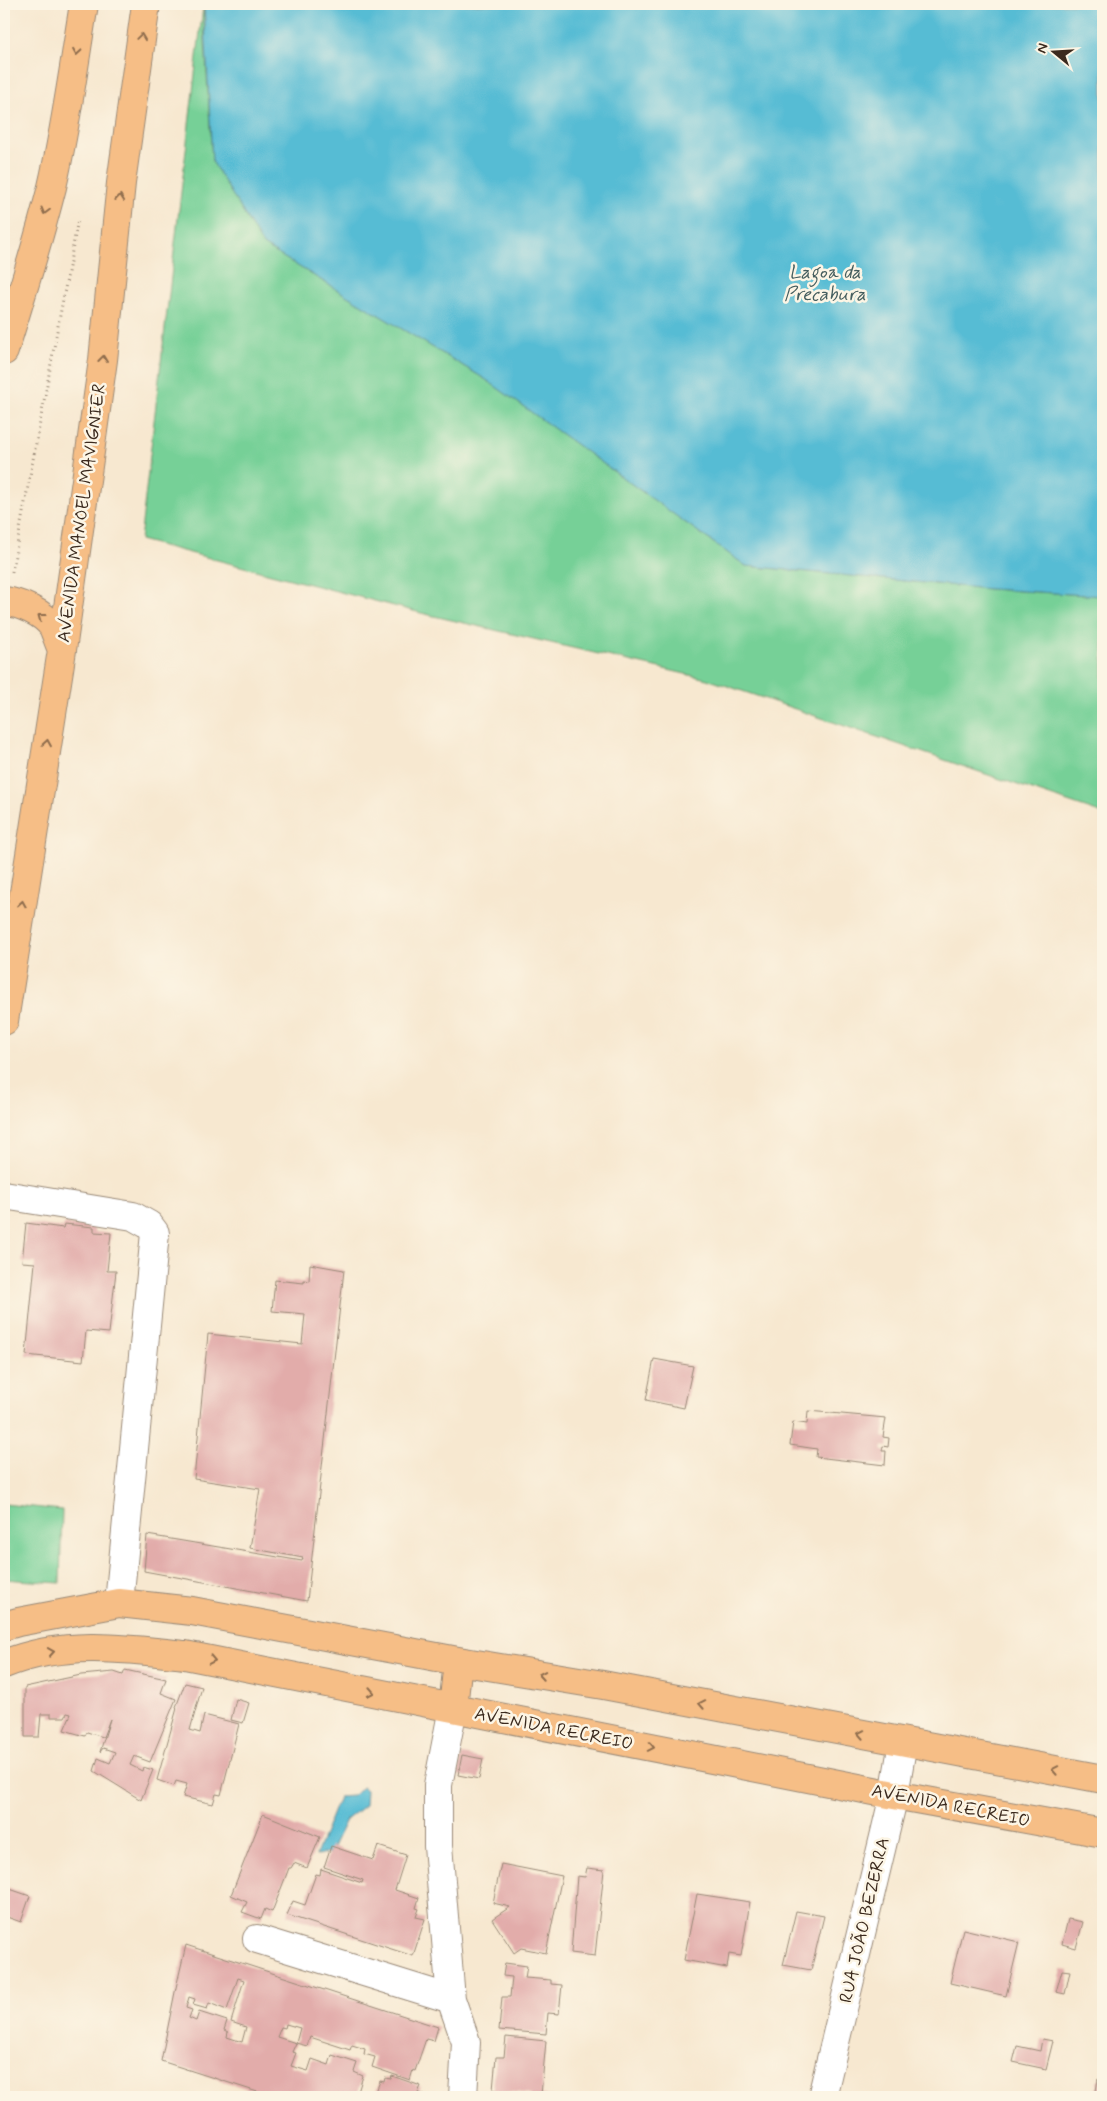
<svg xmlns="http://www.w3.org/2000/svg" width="1107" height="2101" font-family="Mynerve,sans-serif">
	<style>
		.green { fill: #76d097; stroke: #587d5a }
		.water { fill: #56bcd4; stroke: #487379 }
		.building { fill: #e2acaa; fill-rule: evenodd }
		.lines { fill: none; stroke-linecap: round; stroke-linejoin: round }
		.minor-casing { stroke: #998977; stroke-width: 30 }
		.major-casing { stroke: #998977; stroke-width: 30 }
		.highway-casing { stroke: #998977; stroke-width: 30 }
		.path { stroke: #998977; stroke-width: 3; stroke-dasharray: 1 4; stroke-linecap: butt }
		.minor { stroke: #fff; stroke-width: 28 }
		.major { stroke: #f6be86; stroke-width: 28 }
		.highway { stroke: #f6be86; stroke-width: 28 }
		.oneway { stroke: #8f6d4d }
		.labels { text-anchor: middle; stroke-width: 5; stroke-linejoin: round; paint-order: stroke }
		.street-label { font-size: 18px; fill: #3b2a1e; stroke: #fcf5e5 }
		.water-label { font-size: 19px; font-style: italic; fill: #445d5e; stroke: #fcf5e5 }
	</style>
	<rect width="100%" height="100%" fill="#fcf5e5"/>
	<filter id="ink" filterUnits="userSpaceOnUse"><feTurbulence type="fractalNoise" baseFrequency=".02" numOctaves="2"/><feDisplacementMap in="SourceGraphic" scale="10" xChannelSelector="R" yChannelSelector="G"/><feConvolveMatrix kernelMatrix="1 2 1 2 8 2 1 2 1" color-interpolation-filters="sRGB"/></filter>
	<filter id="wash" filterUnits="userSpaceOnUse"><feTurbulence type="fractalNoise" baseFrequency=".0096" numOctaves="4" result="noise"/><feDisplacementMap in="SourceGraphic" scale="20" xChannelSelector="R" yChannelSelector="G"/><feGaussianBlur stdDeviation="1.12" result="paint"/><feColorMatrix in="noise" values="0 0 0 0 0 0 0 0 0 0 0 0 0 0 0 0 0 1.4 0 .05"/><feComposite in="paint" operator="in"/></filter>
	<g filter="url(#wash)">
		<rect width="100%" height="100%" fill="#f7e8d0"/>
		<path class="green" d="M203,6l9,155 51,84 222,134 261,187 243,23 114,7v218l-396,-135 -286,-66 -281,-73z
			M4,1504l58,6 -2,73 -56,-4z"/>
		<path class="water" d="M204,4h899v592l-114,-7 -243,-23 -261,-187 -222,-134 -51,-84z
			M362,1787l4,3 -1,15 -19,15 -16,33 -14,2 23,-58 14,-1z"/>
		<g id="blocks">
			<path class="building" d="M26,1223l37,5 1,-4 30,3v5l17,1 -4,38h9l-7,62 -23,-2 -3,30 -57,-6 9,-92 -13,-1z
				M310,1264l34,6 -37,331 -163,-30 3,-36 155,26 1,-3 -53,-10 10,-59 -66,-10 14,-145 94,10 3,-30 -33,-3 3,-31 29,3v-3l5,1z
				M654,1359l39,7 -9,42 -38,-8z
				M808,1411l78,7 -3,19 6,1 -1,9 -5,-1 -1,5h4l-1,14 -69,-8 1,-8 -27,-4 3,-23 14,2z
				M125,1670l41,9 -5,14 15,6 -26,63 -16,-6 -4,9 12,6 1,-4 10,3 -12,30 -47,-29 4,-13 12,5 5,-11 -12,-4 -3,4 10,-33 -7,18 -16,-5 -2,4 -21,-6 7,-16 -4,-1 -2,4h-14v-3h-10l-2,23h-14v-50l56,-12 33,-3 9,3z
				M185,1683l17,4 -12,43 10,3 4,-18 35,9 -18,71 -5,-1 -3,10 -30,-7 4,-13 -11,-3 -2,5 -17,-6 20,-72 -1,-1z
				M236,1699l13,4 -6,20 -12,-3z
				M462,1755l21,4 -4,20 -21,-4z
				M263,1814l57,23 -13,31 -13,-5 -3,5h-2l-17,44 -7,-3 -4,10 -19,-7 5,-10 -16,-7z
				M331,1846l42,14 5,-14 28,9 -11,35 24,8 -3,10 3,1 -3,8 9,2 -12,37 -126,-41 6,-14 12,4 11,-31 4,1 1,-6 41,14 1,-3 -39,-13z
				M501,1864l61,12 -16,77 -25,-5 -7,5 -22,-34 18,-12 -17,-4z
				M587,1868l17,2 -9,86 -24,-3 6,-77 8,1z
				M4,1887l26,9 -9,26 -17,-6z
				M697,1894l53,8 -9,54 -12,-2 -2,14 -43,-8z
				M796,1911l28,5 -13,54 -28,-5z
				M1068,1919l15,3 -7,26 -14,-4z
				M963,1929l56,13 -13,54 -56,-13z
				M186,1945l252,82 -4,14 -8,-2 -11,32 -2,-1 -3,10 -38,-13 3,-10 -11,-3 1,-5 -13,-4 -2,5 -40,-13 -3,9 -11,-3 4,-15 -14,-4 -1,4 -4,-1 -4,10 19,6 -4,9 4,1 -5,13 17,5 4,-12 17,6 3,-10 25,8 -3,9 9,4 -5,16 15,5h-100l-112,-36 14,-69zM238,1978l6,2 -13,42 15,5 -4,15 -15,-5 1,-5 -4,-2 3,-9 -28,-9 -3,9 -7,-3 3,-8 -6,-2 3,-11 6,2 -2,6 14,4 2,-6 18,7z
				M505,1963l22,3 -2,12 26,2v4l11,1 -3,29 -11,-1 -2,21 -47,-4 3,-33h8l2,-20 -9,-1z
				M1062,1970l8,1 -5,23 -9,-2z
				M506,2037l40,4 -5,54 12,2h-22v-3l-38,-4 3,-33h8z
				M1042,2039l11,2 -7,28 -33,-7 4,-16 23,5z
				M392,2076l29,10 -3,7 11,4h-55l6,-16 4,1 1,-4 6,1z
				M1098,2079l5,1v17h-8z"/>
		</g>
	</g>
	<g filter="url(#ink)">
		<use href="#blocks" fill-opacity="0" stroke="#998977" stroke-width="1"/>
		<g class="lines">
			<defs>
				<path id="minor" d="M4,1195l129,21 16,9 6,8 -36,370
					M453,1708l-15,77v61l13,153 15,43 -3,55
					M257,1939l194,60
					M822,2097l72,-302 9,-53"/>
				<path id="major" d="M4,1626l14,-4 101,-19 73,8 266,50 145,24 500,94
					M4,1664c59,-24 120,-16 181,-9l709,140 209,38
					M453,1708l5,-47"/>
				<path id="highway" d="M4,351c17,-54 34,-109 48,-164 14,-60 22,-122 32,-183
					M4,601c16,2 40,12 49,26 3,7 6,16 9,23
					M4,1021l58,-371 41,-290 18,-177 25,-179"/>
			</defs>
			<use href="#minor" class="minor-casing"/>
			<use href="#major" class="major-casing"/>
			<use href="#highway" class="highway-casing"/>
			<path class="path" d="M12,572l66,-353"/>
			<use href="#minor" class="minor"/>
			<use href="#major" class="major"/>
			<use href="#highway" class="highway"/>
		</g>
		<defs><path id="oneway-chevron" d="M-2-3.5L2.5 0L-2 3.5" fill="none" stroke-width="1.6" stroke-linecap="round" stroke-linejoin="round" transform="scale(1.25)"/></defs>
		<g class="oneway">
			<use href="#oneway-chevron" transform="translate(141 37) rotate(-82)"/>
			<use href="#oneway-chevron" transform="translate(77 52) rotate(99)"/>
			<use href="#oneway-chevron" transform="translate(120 198) rotate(-84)"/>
			<use href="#oneway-chevron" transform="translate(45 211) rotate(105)"/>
			<use href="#oneway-chevron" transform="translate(103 359) rotate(-83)"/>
			<use href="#oneway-chevron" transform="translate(41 617) rotate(-143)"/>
			<use href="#oneway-chevron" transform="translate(47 743) rotate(-81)"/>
			<use href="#oneway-chevron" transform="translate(22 904) rotate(-81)"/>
			<use href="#oneway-chevron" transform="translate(51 1652) rotate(-9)"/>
			<use href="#oneway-chevron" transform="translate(212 1660) rotate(11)"/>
			<use href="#oneway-chevron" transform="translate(542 1675) rotate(-170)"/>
			<use href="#oneway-chevron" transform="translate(371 1692) rotate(11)"/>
			<use href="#oneway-chevron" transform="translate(702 1704) rotate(-169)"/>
			<use href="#oneway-chevron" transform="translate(861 1734) rotate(-169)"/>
			<use href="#oneway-chevron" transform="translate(651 1747) rotate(11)"/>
			<use href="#oneway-chevron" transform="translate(1055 1770) rotate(-169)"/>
		</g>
	</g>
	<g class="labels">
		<g class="street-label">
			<text transform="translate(81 513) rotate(-82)" y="6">AVENIDA MANOEL MAVIGNIER</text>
			<text transform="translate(554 1728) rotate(11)" y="6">AVENIDA RECREIO</text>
			<text transform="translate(951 1805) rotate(11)" y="6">AVENIDA RECREIO</text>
			<text transform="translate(864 1920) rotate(-77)" y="6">RUA JOÃO BEZERRA</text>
		</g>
		<g class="water-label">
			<text x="825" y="278">Lagoa da<tspan x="825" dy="22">Precabura</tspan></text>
		</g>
	</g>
	<rect width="1107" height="2101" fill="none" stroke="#fcf5e5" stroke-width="20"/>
	<g transform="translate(1054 52) rotate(288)" stroke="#fcf5e5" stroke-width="4" paint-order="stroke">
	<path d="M0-4L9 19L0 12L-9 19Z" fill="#3b2a1e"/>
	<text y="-8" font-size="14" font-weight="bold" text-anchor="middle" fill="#3b2a1e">N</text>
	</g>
</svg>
